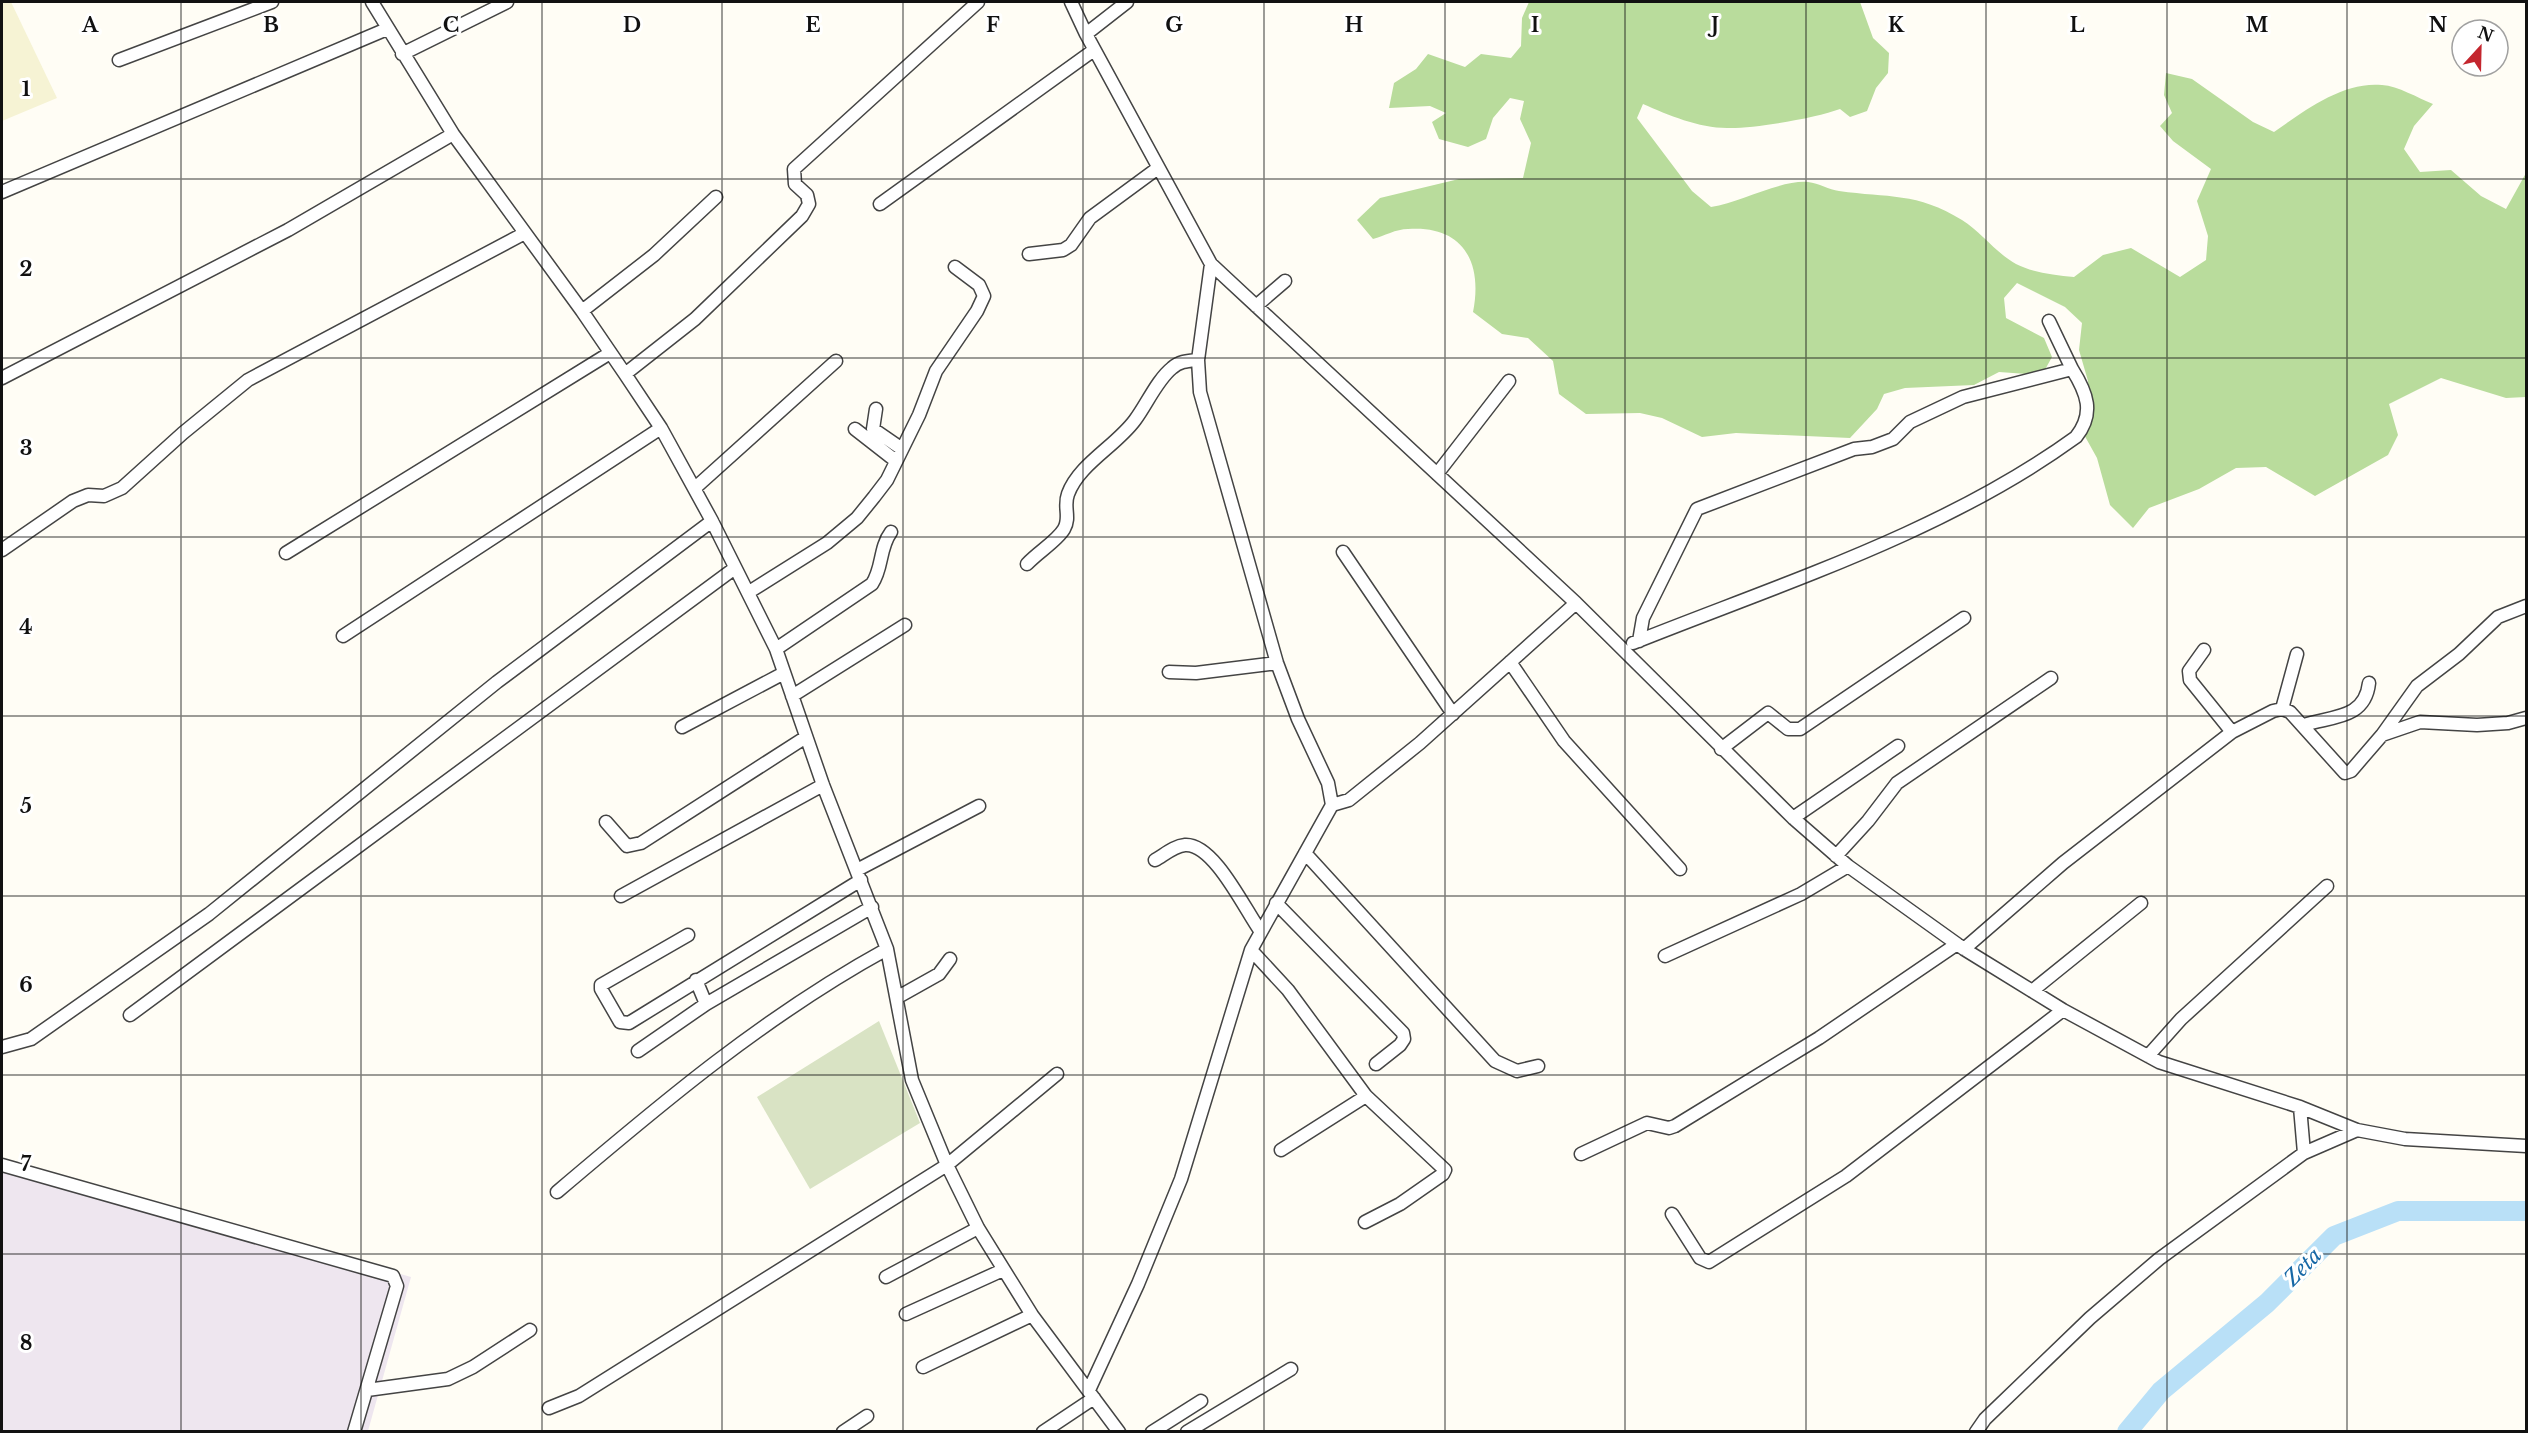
<svg xmlns="http://www.w3.org/2000/svg" width="2528" height="1433" font-family="'Libre Baskerville',serif">
	<style>
		.industrial { fill: #eee6ef }
		.farmland { fill: #f6f3d4 }
		.forest { fill: #b9dc9c }
		.cemetery { fill: #d9e3c4 }
		.lines { fill: none; stroke-linecap: round; stroke-linejoin: round }
		.river { stroke: #b9e0f7; stroke-width: 20 }
		.minor-casing { stroke: #444; stroke-width: 15 }
		.minor { stroke: #fff; stroke-width: 12 }
		.grid { fill: none; stroke: #111; stroke-width: 1.5; stroke-opacity: 0.55 }
		.labels { text-anchor: middle; stroke-width: 6; stroke-linejoin: round; paint-order: stroke }
		.water-label { font-size: 21px; font-style: italic; fill: #1768a6; stroke: #fff }
		.grid-label { font-size: 20px; text-anchor: middle; font-weight: bold; fill: #111; stroke: #fff; stroke-width: 6; stroke-linejoin: round; paint-order: stroke }
	</style>
	<rect width="100%" height="100%" fill="#fffdf5"/>
	<path class="industrial" d="M2,1161l409,116 -43,154h-366z"/>
	<path class="farmland" d="M2,2h9l46,96 -55,23z"/>
	<path class="forest" d="M1529,2h331l13,36 16,15 -1,20 -12,15 -9,23 -17,6 -10,-8c-24,9 -87,20 -113,19 -28,0 -59,-13 -84,-24l-6,14 55,73 19,16c30,-5 69,-27 97,-25 11,1 21,8 31,9 49,7 78,1 123,29 19,12 34,33 54,44 18,9 38,11 58,13l29,-22 28,-7 49,29 26,-17 2,-24 -11,-35 14,-32 -38,-28 -13,-15 12,-13 -8,-18 2,-22 26,6 61,43 21,10c30,-21 69,-51 108,-47 16,1 36,13 51,19l-19,22 -10,23 16,23 31,-2 30,26 25,13 20,-36v224l-20,1 -65,-20 -52,26 9,31 -10,20 -73,41 -49,-29 -30,1 -37,21 -50,19 -16,20 -23,-23 -13,-47 -15,-27 7,-27 -1,-23 -9,-31 3,-27 -17,-16 -48,-24 -13,15 2,20 38,20 8,19 -10,18 -43,-3 -25,13 -69,3 -21,6 -7,15 -27,29 -114,-5 -34,4 -40,-19 -22,-5 -54,1 -27,-20 -6,-33 -25,-23 -26,-4 -29,-22c10,-50 -10,-87 -65,-83 -12,0 -24,7 -35,10l-16,-19 23,-22 79,-19 64,-1 8,-35 -11,-24 4,-18 -14,-3 -17,20 -7,21 -18,8 -29,-8 -7,-17 14,-9 -16,-7 -41,2 5,-25 22,-14 12,-15 37,13 16,-13 30,4 10,-12 1,-28z"/>
	<path class="cemetery" d="M879,1021l41,102 -110,66 -53,-92z"/>
	<g class="lines">
		<path class="river" d="M2127,1432l34,-41 106,-88 67,-67 64,-25h128"/>
		<defs>
			<path id="minor" d="M372,2l81,132 129,177 43,63 36,54 51,93 64,128 47,136 64,164 25,131 35,85 31,63 54,87 87,117
				M1071,2l15,32 125,230 -13,96 2,32 77,271 21,56 30,64 4,22 -81,145 -70,229 -43,105 -49,106
				M1086,34l41,-32
				M402,54l105,-52
				M119,60l153,-58
				M2,192l385,-163
				M880,204l214,-154
				M1029,254l34,-4 8,-5 19,-27 68,-50
				M1211,264l365,339 217,215 55,48 116,83 99,61 96,52 141,45 57,23 48,9 121,7
				M1256,306l29,-25
				M582,311l72,-56 62,-58
				M625,374l70,-55 107,-103 7,-12 -2,-9 -12,-11 -1,-15 184,-167
				M2,378l286,-148 165,-96
				M876,409l-3,20 29,20
				M855,429l41,32
				M1437,474l72,-93
				M695,488l141,-127
				M2,550l71,-49 15,-6 16,1 18,-8 61,-55 65,-53 277,-147
				M1343,552l110,162
				M286,553l324,-200
				M1027,564c11,-12 30,-23 37,-35 7,-12 -1,-22 4,-35 11,-30 48,-48 67,-74 12,-16 22,-40 37,-52 8,-7 16,-7 26,-8
				M749,592l78,-49 30,-25 17,-21 13,-17 32,-65 17,-44 41,-60 7,-15 -5,-11 -24,-18
				M343,636l318,-208
				M1639,641l4,-23 54,-109 157,-60 18,-2 21,-8 17,-17 53,-25 109,-28 -23,-48
				M1633,643c150,-60 312,-111 443,-206 19,-24 11,-44 -4,-68
				M776,649l96,-65c11,-16 7,-36 19,-52
				M2204,650l-15,21 1,9 42,52
				M1510,662l54,79 116,128
				M1169,672l27,1 81,-10
				M792,696l113,-71
				M2282,709l15,-55
				M2304,725c26,-9 61,-5 65,-42
				M682,727l102,-54
				M2382,735l35,-49 42,-32 39,-37 28,-11
				M1721,749l47,-36 20,16h12l164,-111
				M1332,805l17,-5 71,-57 156,-140
				M1793,818l105,-72
				M606,822l21,24 14,-3 165,-106
				M1305,853l190,208 22,10 21,-5
				M1836,856l32,-35 29,-38 154,-105
				M1155,860c9,-5 19,-14 30,-15 29,-2 60,65 76,87
				M857,870l122,-64
				M621,896l202,-111
				M1276,903l127,130 1,6 -4,6 -24,19
				M688,935l-87,50v4l19,33 9,1 232,-143
				M1964,949l99,-86 169,-131 41,-21 9,-2 8,3 55,61 6,-2 31,-36 38,-13 57,3 31,-2 18,-5
				M1251,950l37,40 78,106 79,74 -2,4 -43,30 -35,18
				M1665,956l136,-62 47,-28
				M696,980l10,24
				M2032,991l109,-88
				M898,997l41,-23 11,-15
				M130,1015l605,-447
				M2,1047l29,-8 178,-125 288,-232 215,-161
				M638,1051l68,-47 166,-97
				M2148,1056l33,-37 146,-133
				M2300,1107l4,46
				M1281,1150l85,-54
				M1581,1154l66,-31 22,5 6,-2 144,-88 138,-94
				M2,1165l391,111 4,10 -43,146
				M557,1192c106,-90 208,-176 330,-243
				M1672,1214l28,44 9,4 137,-86 217,-166
				M886,1277l92,-49
				M906,1314l97,-44
				M923,1367l109,-52
				M367,1390l81,-11 25,-12 57,-37
				M549,1408l30,-12 368,-231 110,-91
				M843,1432l24,-16
				M1043,1432l51,-34
				M1152,1432l49,-31
				M1187,1432l104,-63
				M1976,1432l9,-13 105,-101 69,-59 145,-106 53,-23"/>
		</defs>
		<use href="#minor" class="minor-casing"/>
		<use href="#minor" class="minor"/>
	</g>
	<path class="grid" d="M181,2v1430M361,2v1430M542,2v1430M722,2v1430M903,2v1430M1083,2v1430M1264,2v1430M1445,2v1430M1625,2v1430M1806,2v1430M1986,2v1430M2167,2v1430M2347,2v1430M2,179h2524M2,358h2524M2,537h2524M2,716h2524M2,896h2524M2,1075h2524M2,1254h2524"/>
	<g class="labels">
		<g class="water-label">
			<text transform="translate(2303 1267) rotate(-46)" y="7">Zeta</text>
		</g>
	</g>
	<g class="grid-label">
		<text x="90" y="32">A</text>
		<text x="271" y="32">B</text>
		<text x="451" y="32">C</text>
		<text x="632" y="32">D</text>
		<text x="813" y="32">E</text>
		<text x="993" y="32">F</text>
		<text x="1174" y="32">G</text>
		<text x="1354" y="32">H</text>
		<text x="1535" y="32">I</text>
		<text x="1715" y="32">J</text>
		<text x="1896" y="32">K</text>
		<text x="2077" y="32">L</text>
		<text x="2257" y="32">M</text>
		<text x="2438" y="32">N</text>
		<text x="26" y="96">1</text>
		<text x="26" y="276">2</text>
		<text x="26" y="455">3</text>
		<text x="26" y="634">4</text>
		<text x="26" y="813">5</text>
		<text x="26" y="992">6</text>
		<text x="26" y="1171">7</text>
		<text x="26" y="1350">8</text>
	</g>
	<rect width="2528" height="1433" fill="none" stroke="#111111" stroke-width="6"/>
	<g transform="translate(2480 48) rotate(22)"><circle r="28" fill="#ffffff" stroke="#a0a0a0" stroke-width="1.5"/>
	<path d="M0-4.5L10 22L0 15L-10 22Z" fill="#c4262e"/>
	<text y="-9" font-size="16" font-weight="bold" text-anchor="middle" fill="#111111">N</text>
	</g>
</svg>
